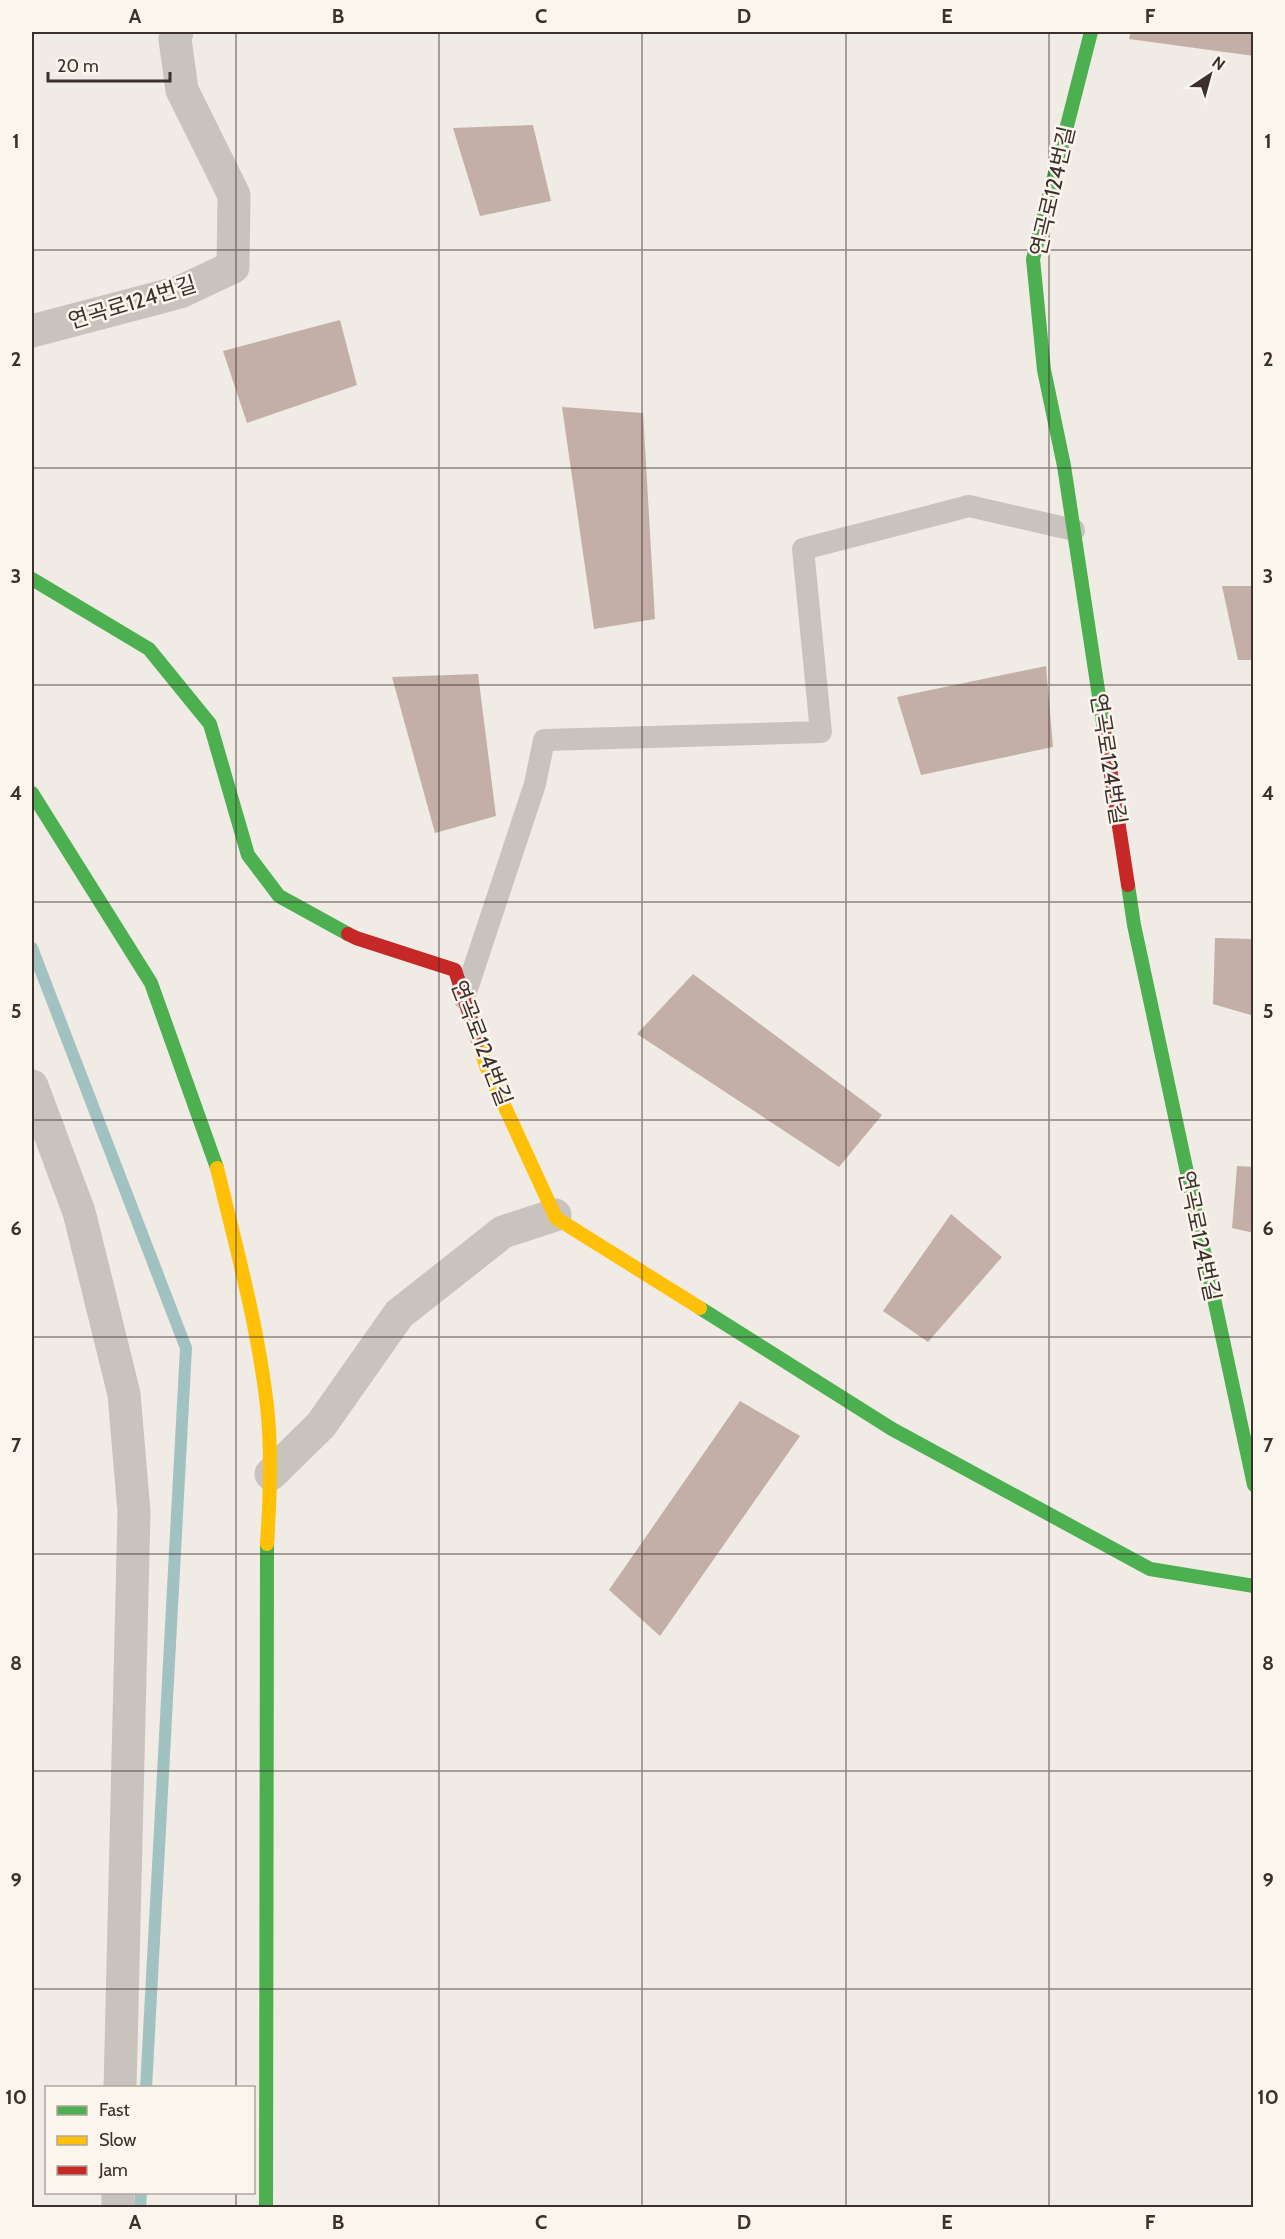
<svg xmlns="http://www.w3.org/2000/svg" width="1285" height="2239" font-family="Cabin,'Noto Sans KR',sans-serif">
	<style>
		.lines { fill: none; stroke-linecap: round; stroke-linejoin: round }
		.stream { stroke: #a1c2c1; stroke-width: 12 }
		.building { fill: #c3afa7 }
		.lane { stroke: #c9c3be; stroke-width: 22 }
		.street { stroke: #c9c3be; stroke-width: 33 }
		.fast { stroke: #4caf50; stroke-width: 14 }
		.slow { stroke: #ffc107; stroke-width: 14 }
		.jam { stroke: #c62828; stroke-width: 14 }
		.grid { fill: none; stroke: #3b302b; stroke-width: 1.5; stroke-opacity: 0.55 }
		.labels { text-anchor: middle; stroke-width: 5; stroke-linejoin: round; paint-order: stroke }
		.street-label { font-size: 22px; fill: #3b302b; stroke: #fbf5ee }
		.neatline { fill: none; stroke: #3b302b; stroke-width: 2 }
		.grid-label { font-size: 20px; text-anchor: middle; font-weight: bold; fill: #3b302b }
	</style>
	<rect width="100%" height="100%" fill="#f0ebe5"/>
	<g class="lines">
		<path class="stream" d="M32,948l154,400 -40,740
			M140,2208l1,-16"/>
	</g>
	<path class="building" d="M1131,32h123v24l-125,-17z
		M533,125l18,76 -71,15 -27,-88z
		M340,320l17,65 -110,38 -24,-72z
		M562,407l81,6 12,206 -61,10z
		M1222,586h32v74h-16z
		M1046,666l7,81 -132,28 -24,-78z
		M478,674l18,142 -61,17 -43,-156z
		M1215,938l39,1v77l-41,-12z
		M693,974l189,141 -43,52 -202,-133z
		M1237,1166l17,1v66l-22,-5z
		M951,1214l51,43 -74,85 -45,-31z
		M740,1401l60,35 -140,200 -51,-46z"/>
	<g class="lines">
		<path class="lane" d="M464,998l71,-214 9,-44 277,-8 -18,-183 166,-43 105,24"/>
		<path class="street" d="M32,331l148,-39 53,-25 1,-72 -52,-105 -7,-51 2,-7
			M32,1086l47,126 45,182 10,118 -14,576
			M271,1474l50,-49 78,-111 104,-82 52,-17
			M118,2208v-16"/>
		<path class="fast" d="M1091,32l-58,227 11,111 20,96 41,270
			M32,579l117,70 61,75 38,131 31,41 69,38
			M32,793l119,190 66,185
			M1128,885l6,40 120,560
			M700,1308l192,121 258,140 104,17
			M266,2208l1,-664"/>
		<path class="slow" d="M478,1041l8,25 70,152 144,90
			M217,1168c19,79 41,158 50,238 5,46 3,92 0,138"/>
		<path class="jam" d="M1105,736l23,149
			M348,934l8,4 99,32 23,71"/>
	</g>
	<path class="grid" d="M236,32v2056M439,32v2176M642,32v2176M846,32v2176M1049,32v2176M32,250h1222M32,468h1222M32,685h1222M32,902h1222M32,1120h1222M32,1337h1222M32,1554h1222M32,1771h1222M32,1989h1222M236,2192v16"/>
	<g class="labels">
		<g class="street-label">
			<text transform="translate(1052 191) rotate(-77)" y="8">연곡로124번길</text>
			<text transform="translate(132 302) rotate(-17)" y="8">연곡로124번길</text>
			<text transform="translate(1109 759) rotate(81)" y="8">연곡로124번길</text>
			<text transform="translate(482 1043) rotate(69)" y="8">연곡로124번길</text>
			<text transform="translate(1200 1236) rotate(78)" y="8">연곡로124번길</text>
		</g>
	</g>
	<rect width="1285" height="2239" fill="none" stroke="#fbf5ee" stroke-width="66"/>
	<rect x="45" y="2086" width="210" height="108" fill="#fbf5ee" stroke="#aea6a0" stroke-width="1.5"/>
	<rect x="57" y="2106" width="30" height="9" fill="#4caf50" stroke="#aea6a0" stroke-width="1.5"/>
	<text x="99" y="2116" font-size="18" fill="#3b302b">Fast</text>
	<rect x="57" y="2136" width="30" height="9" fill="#ffc107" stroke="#aea6a0" stroke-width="1.5"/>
	<text x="99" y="2146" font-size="18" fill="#3b302b">Slow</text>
	<rect x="57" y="2166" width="30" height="9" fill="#c62828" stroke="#aea6a0" stroke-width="1.5"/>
	<text x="99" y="2176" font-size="18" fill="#3b302b">Jam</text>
	<g transform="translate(1210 75) rotate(36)" stroke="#fbf5ee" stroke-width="4.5" paint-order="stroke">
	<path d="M0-4.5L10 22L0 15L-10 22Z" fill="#3b302b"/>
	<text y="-9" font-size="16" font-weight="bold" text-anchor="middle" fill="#3b302b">N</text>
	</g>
	<path d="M48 72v9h122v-9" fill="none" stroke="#3b302b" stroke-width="3"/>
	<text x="57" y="72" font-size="18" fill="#3b302b" stroke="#fbf5ee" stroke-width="4.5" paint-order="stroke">20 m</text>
	<rect x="33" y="33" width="1219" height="2173" class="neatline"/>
	<g class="grid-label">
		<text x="135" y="23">A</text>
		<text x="338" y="23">B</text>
		<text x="541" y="23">C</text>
		<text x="744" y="23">D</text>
		<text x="947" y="23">E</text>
		<text x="1150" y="23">F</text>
		<text x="16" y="148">1</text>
		<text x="1268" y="148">1</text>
		<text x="16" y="366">2</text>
		<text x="1268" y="366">2</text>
		<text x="16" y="583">3</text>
		<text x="1268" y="583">3</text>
		<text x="16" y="800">4</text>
		<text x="1268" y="800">4</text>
		<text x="16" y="1018">5</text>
		<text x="1268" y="1018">5</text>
		<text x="16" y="1235">6</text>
		<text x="1268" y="1235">6</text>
		<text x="16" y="1452">7</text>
		<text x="1268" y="1452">7</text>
		<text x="16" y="1670">8</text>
		<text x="1268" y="1670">8</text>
		<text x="16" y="1887">9</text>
		<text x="1268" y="1887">9</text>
		<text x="16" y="2104">10</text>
		<text x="1268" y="2104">10</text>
		<text x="135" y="2229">A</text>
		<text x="338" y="2229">B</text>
		<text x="541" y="2229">C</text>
		<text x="744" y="2229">D</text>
		<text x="947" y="2229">E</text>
		<text x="1150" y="2229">F</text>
	</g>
</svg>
